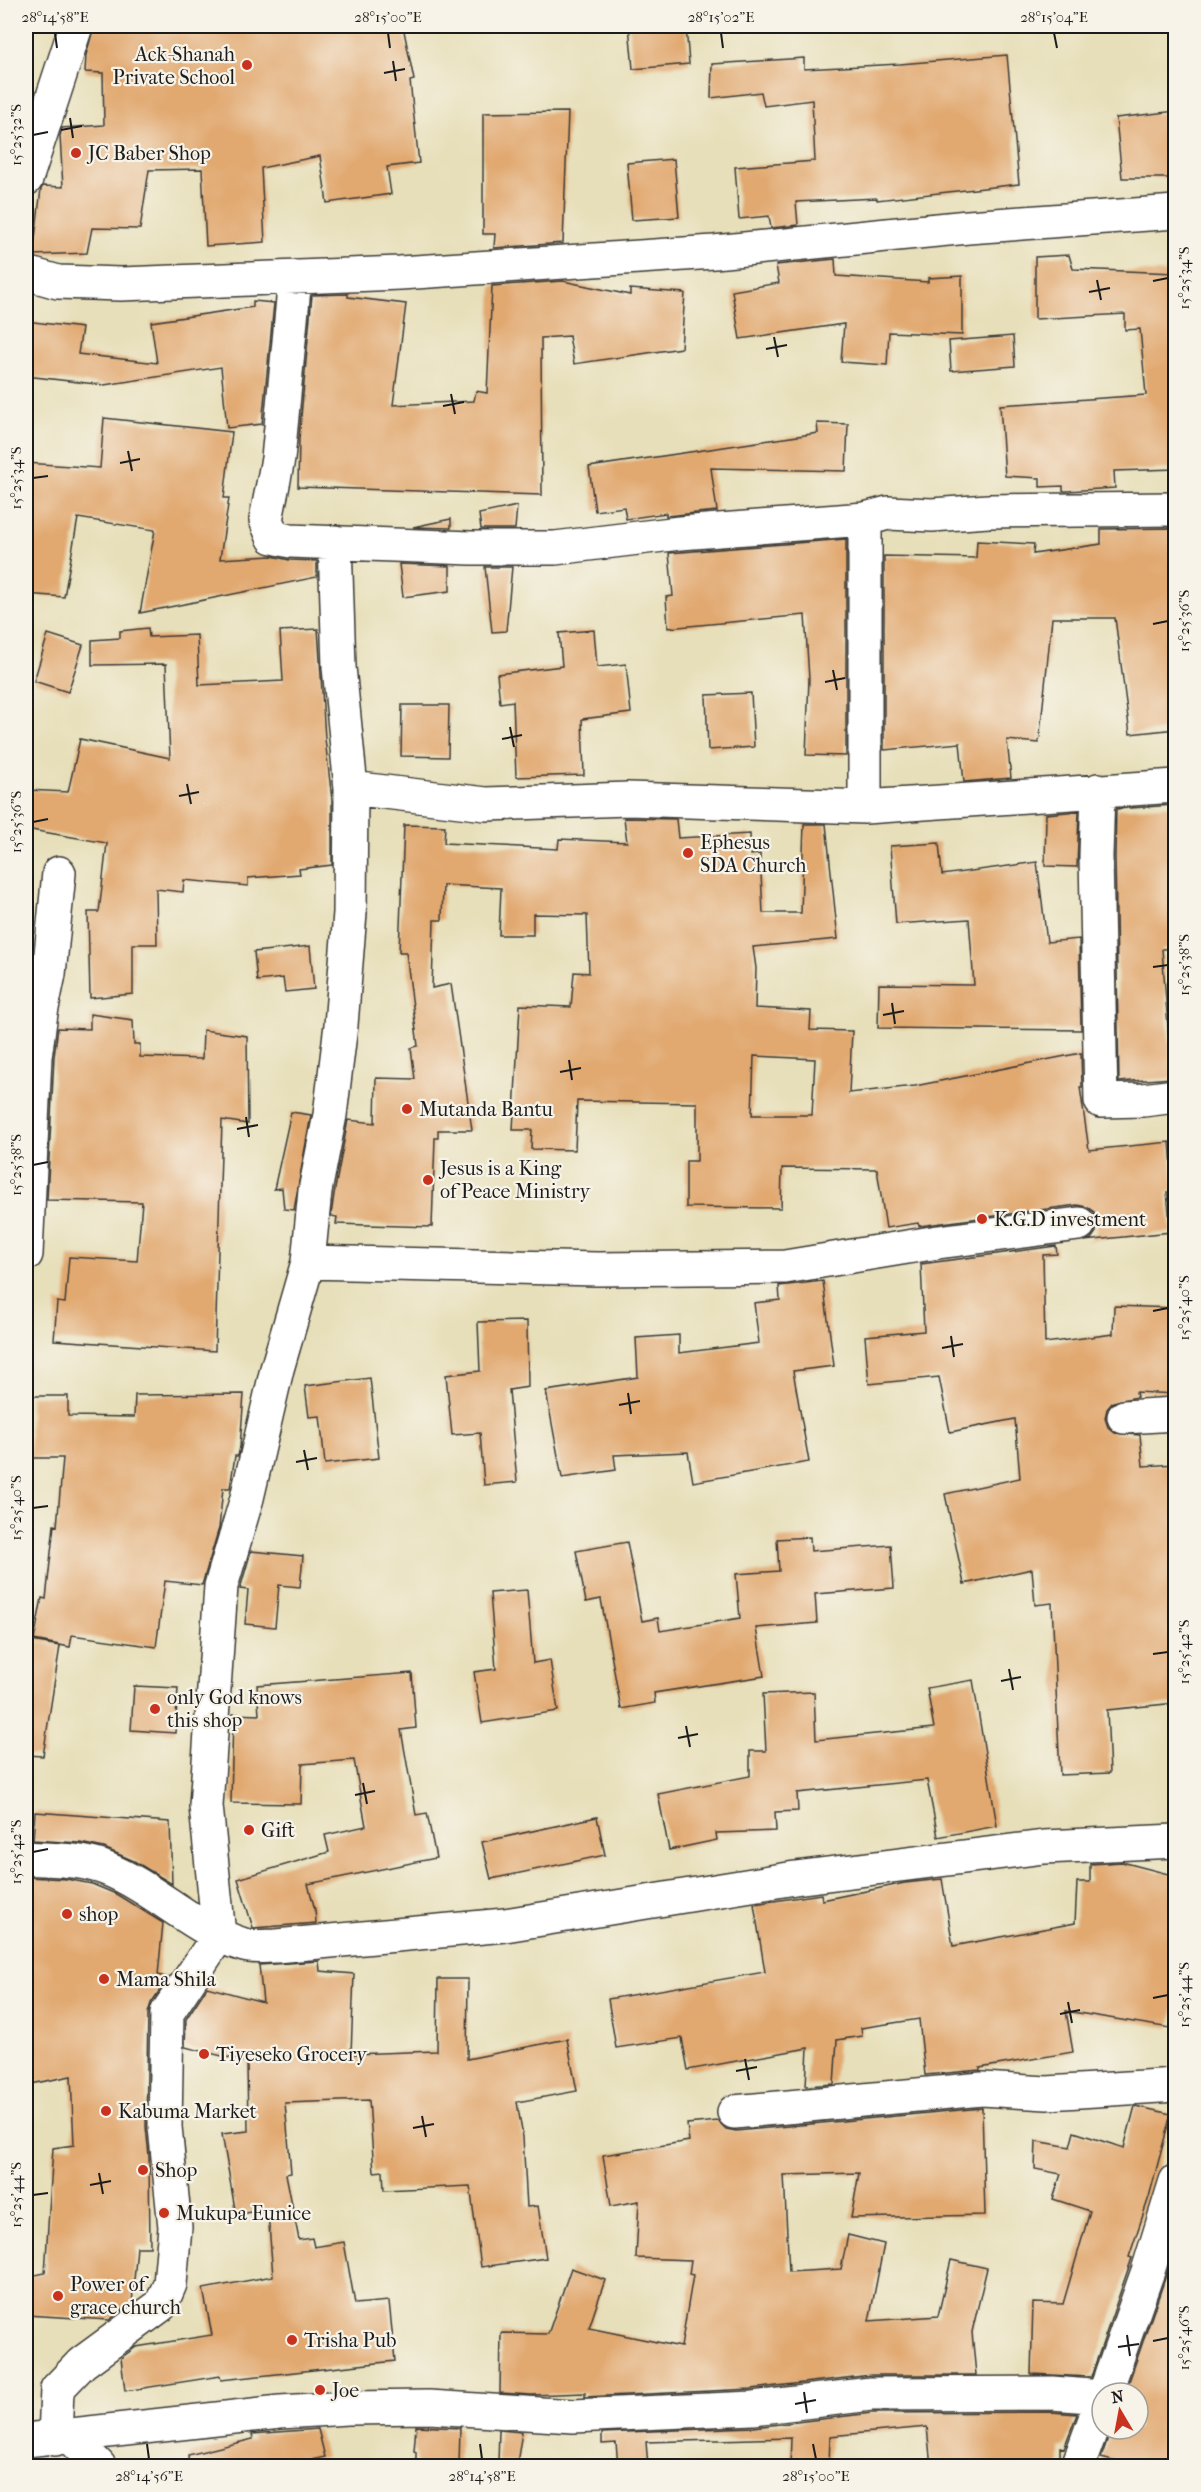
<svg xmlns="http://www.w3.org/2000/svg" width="1201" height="2492" font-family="'IM FELL French Canon',serif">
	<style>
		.building { fill: #e1a870; fill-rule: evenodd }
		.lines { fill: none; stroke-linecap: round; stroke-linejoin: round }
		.minor-casing { stroke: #3a3934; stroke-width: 36 }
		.minor { stroke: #fff; stroke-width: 33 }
		.ticks { fill: none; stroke: #1c1c1c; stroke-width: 2 }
		.poi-dot { fill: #c8321e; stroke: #f7f3e8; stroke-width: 2 }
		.labels { text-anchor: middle; stroke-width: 4.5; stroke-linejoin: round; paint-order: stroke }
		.poi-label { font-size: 20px; fill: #1c1c1c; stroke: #f7f3e8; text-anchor: start }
		.neatline { fill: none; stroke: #1c1c1c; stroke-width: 2 }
		.ticks-label { font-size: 15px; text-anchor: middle; fill: #1c1c1c }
	</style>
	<rect width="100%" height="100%" fill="#f7f3e8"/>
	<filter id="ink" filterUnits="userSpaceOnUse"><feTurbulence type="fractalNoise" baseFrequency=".0167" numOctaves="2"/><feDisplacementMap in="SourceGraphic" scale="12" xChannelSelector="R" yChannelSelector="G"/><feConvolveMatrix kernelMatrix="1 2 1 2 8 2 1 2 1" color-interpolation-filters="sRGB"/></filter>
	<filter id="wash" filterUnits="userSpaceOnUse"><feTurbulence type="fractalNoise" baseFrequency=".008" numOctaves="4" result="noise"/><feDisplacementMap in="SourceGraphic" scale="24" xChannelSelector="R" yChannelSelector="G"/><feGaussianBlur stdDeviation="1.35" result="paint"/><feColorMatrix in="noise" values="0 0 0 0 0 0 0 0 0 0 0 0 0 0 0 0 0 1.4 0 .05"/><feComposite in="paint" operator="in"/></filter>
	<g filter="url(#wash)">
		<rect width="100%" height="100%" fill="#e7dfb9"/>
		<g id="blocks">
			<path class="building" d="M94,26l100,3v-3h209l11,54 -4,1 9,82 -32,4 4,27 -64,9 -7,-47 -59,12 4,74 -59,4 -4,-77 -53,1 -9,59 -48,-1 -5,25 -54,2 8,-66 2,-3 20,1 -3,-51 2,-8 42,-3 -1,-52 -18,-1 1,-17z
				M629,26h57l3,38 -56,5z
				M1007,55l12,129 -142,16v-2l-81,4 2,23 -27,3 -2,-12 -30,3 -4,-52 80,-6 -3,-61 -48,6 -3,-14 -50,6 1,-34 92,-6v11l96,-5z
				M1176,111v67h-54l-6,-60z
				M568,112l-5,131 -69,5 1,-14h-12v-121z
				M674,159l5,58 -47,3 -5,-57z
				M1069,255l4,14 103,4v196l-62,2 1,17 -48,3h-4v-5l-23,1v-9l-35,-2 -5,-71 146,-10 -6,-66 -15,1v-16l-90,5v-62z
				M835,259l1,17 92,6v-4l34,-2v59l-73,-3 -2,33 -46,-3 3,-38 -104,15 -8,-48 47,-8 -3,-18z
				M563,281l67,14v-6l55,4 -4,55 -107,16 -5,-28 -28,2 1,157 -244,-8 1,-48 13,-144 36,-1v3l58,7 -13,101 81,-4 2,-10 11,2 5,-107z
				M253,301l21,2 -12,121 -35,4 -6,-61 -117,18 -78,-9v-55l56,7 -4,26 79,9 -6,-41 102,-15z
				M1013,336l2,30 -64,5 -2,-30z
				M104,418l128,14 -8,66h5l-9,61 52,-3 17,4 28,1v16l-177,36 15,-83 -77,-12 -14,79 -38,-3v-131l74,5z
				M817,423l31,1 -2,47 -135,-3 6,43 -51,5v-3l-40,6 -2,-12 -29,4 -6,-44 229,-34z
				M517,506l-2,23h-34l-2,-15z
				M451,519v9l-38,-1z
				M1176,528v201l-46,5 -15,-116h-63l-13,125 -32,-3 4,38 -47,4 -4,-39 -76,7v-194l92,2 1,-17 57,3 -1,10 68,-10v-15z
				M846,539v217l-40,-1 3,-76 -4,-64 -137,13 -2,-31 7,-1 -4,-43z
				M399,564l51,2v25l-47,6z
				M485,567h27l-6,64 -14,1z
				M148,628l1,9 48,-2 2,50 84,-4 -3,-50 38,-2 7,109 7,62v65l-33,4 1,5 -52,4v8l-64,-6 -1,12 -27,-3 1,55h-24v50l-43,4 -2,-86h11l8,-69 -81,-14v-39l42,2 12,-53 90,19 -4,-94 -74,1v-25l28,-2v-7z
				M594,630l3,37 29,-3 5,49 -49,6 2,56 -68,2 -3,-76 -13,2 -3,-29 65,-8 -3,-33z
				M48,634l35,11 -15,47 -34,-11z
				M751,693l3,54 -46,3 -2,-55z
				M402,705h47l-1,52 -47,-1z
				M1174,805l2,143 -14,1 10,129 -53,4 -4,-226 1,-47z
				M1079,811l-2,56 -32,-1 1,-52z
				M624,818l52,1 2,19 72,-4 1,21 9,-1 3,59h38l3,-89h22l12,115 -85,8 3,21 -1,40 56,3 -1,19 42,1 -3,62 66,-7 166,-33 1,34h-2l9,63 81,-8 4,50h-7l4,40 -87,9 7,-2 5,-7 1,-11 -3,-9 -7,-5 -10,-2 -158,21 -1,-3 -32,5 -9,-59 -95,-1 -1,40 -95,-1v-46h11v-58l-120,-2 -2,49 -44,-1 1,-19h-19l7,-125 51,2 3,-35 15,1 -2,-58 -54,-1v21h-34l2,-47 -58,-3 -1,35h-8l-2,68 19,-4 21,146h-34v8h-3l-3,89 -96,-3 1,-7 -6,-1 3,-22 14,-74 27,3 1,-45 39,1 -4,-31 7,-2 -12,-94h-7l5,-127 41,1 -1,17 114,6 1,-10 68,3zM754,1056l61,3 -3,56h-60z
				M939,843l3,32 95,-13 10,80 32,-3 2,91 -203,-2 1,-44 95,1 -5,-66 -73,5 -6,-78z
				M310,946l4,43 -29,3 -2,-14 -26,3 -3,-29z
				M90,1014l43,6 1,24h6v13l62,2 1,-29 44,6 1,88 -26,-4 -7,231 -161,-11 3,-38 8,1 4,-46 68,4 5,-59 -95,-2 7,-143 4,-29 32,1z
				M291,1112l20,3 -17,95 -10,-1 -2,-21 -8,1z
				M1056,1246l1,8 -14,1 2,88 68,-9 1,-28 62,2v86l-40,-2 1,5 -24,5 -6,7 -2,9 3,9 7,6 25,2 3,31 33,-2v239l-69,7 3,63 -50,2 -8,-172 -17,2 -3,-36 -68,15 -19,-90 75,-16 -5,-59 -65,13 -11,-55 -70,7 -4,-48 59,-5 -3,-67z
				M823,1281l11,85 -41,5 16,91 -116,20 -5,-30 -74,3 2,15 -54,8 -16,-87 92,-14 -2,-39 43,-3v18l80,-10 -5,-40 26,-3 -1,-14z
				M527,1321l1,66 -19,3 8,92 -33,3 -4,-52 -28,2 -6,-60 34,-4 -2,-49z
				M370,1378l9,80 -54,6 -5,-48 -11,1 -4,-31z
				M244,1394l-4,53 -2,9h-3l-5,32h-7l-4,40 -17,57 -37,-4 -9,66 -84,-12 -2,12 -36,-7 8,-42 4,1 8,-74 3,1 6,-68h-33v-62h38v20l66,1 1,-22z
				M810,1537l1,14 80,-6 3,43 -79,6 2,29 -61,5 8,48 -110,17 1,10 -34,6 -20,-110 -15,3 -10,-51 51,-9 15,79 16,-3 2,13 80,-13 -4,-44 43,-3 -2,-32z
				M251,1551l52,5 -3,31 -21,-2 -4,42 -30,-3 3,-34 -8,-1z
				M527,1590l6,73 17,-3 8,51 -76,12 -8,-51 22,-3 -6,-76z
				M26,1640l34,6 -17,110 -17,-1z
				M412,1673l4,55 -15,2 15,85 11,-2 9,45 -128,26 7,26 1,13 -63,5 -15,-49 91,-27 -4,-17 41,-9 -12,-66 -52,4 -1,40 -70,-1 2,-89 26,1 -2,-30z
				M973,1680l24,146 -59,11 -11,-57 -130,13 1,18 -23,1 1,19 -60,2 1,7 -48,10 -11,-56 92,-18v-25h16l-3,-57 51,-2 2,48 118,-12 -7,-40z
				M134,1686l44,2 -3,45 -44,-3z
				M35,1812l135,10 2,62 -38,-23 -30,-13 -24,-5 -47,-3z
				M597,1817l8,38 -114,24 -9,-37z
				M1122,1862l54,14v121l-6,31 -104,-17 7,41 -93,16v2l-55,5 -6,-56 -58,9 1,8 -25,4 -3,44 -28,2 2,-38 -120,22 -6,-32 -66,10 -8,-49 157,-27 -11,-68 67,-10 1,6 83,-17 37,-4 11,67 122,-23 2,-41h13v-18z
				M26,1877l40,2 26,5 24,10 47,29 -5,52 10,3 -17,25 -3,10 -2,114 3,29 1,91h-13l-5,56 -23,17 -83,-5v-38l19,-4 8,-125 21,-3 -3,-69 -45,9z
				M319,1961l1,10 34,3 -3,80 86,-3 1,-72h30l-1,80 100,-20 10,52 -60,11 6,35 4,70 11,-1 8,52 -65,9 -11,-81 -86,4 -1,-19 -9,1 -5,-72 -84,3 6,70 -5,1 13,66 13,-2 2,9 30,-5 11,62 34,-3 6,60 -174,19 -1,-4 -95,15 -4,-33 15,-11 76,-12 -9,-46 70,-13 -5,-64 -7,1v-3l-25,5 -14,-81 26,-3 -1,-69 -62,-15 1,-28 21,-32 56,15 -4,-37z
				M1135,2106l36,8 -22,83 -20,60 3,1 -41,119 -60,-3 2,-71 30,1 27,-93 -37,-12 8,-25 -26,-5 1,-28 34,6 4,-15 50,16z
				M982,2108l3,107 -134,3 8,-45 -75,2 5,97 52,-3 7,-34 36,9 -15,77 69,-5 13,-56 36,8 -15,64 4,43h-105l-120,14 -166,8v-4l-54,2 -31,-2 1,-60 47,1 23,-66 34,12 -16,48 92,19 12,-72 -4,-1 2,-14 -55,-2 3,-57 -28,5 -8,-51 86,-14 -2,-17 31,-3 8,8 10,2z
				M1168,2270l8,3v193h-44l-31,-8 10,-29h27v-36h-13z
				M1051,2412l26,2 -13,34 -4,-1v19h-129l-4,-39 -97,9 -1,30h-39l1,-28 -145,4 2,24h-30l-2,-23 -14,1v-11l152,-6 118,-14z
				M416,2426l44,2 -1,38h-43v-14l-2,-1z
				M318,2429l7,28 -42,9h-94l-1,-11 65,-16 -1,-5z
				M499,2430l23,2 -5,31 -19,-1z"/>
		</g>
	</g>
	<g filter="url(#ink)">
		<use href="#blocks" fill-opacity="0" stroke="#3a3934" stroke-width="1.5"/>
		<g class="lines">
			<defs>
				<path id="minor" d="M26,179l50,-153
					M26,273l32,9 63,2 279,-11 314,-21 254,-25 208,-15
					M295,277l-17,182 -12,61 7,17 17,4 181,7h84l125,-15 185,-14 23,-6 44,2 56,-4 188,-2
					M351,788l135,16 142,-5 237,8 311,-21
					M1098,790l-2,66 5,245 42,-1 33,-4
					M865,807v-288
					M26,1254l9,-197 6,-44 8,-39 10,-101
					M308,1262l289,7 188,-2 153,-25 141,-18
					M1124,1417l52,-3
					M26,1858c27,2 56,1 81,11 48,19 87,61 137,76 10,3 22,1 32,1l229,-21 290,-47 249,-31 132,-6
					M734,2112l248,-23 65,4 129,-8
					M1105,2393l43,-122 28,-90
					M70,2437l29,29
					M55,2439l2,-50 25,-26 79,-58 9,-21 5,-57 -10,-100 2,-114 52,-78 -13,-129 15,-220 26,-88 30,-129 31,-107 7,-71 15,-76 11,-90 9,-112 1,-125 -12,-121 -4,-125
					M26,2440l254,-28 68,-4 81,-1 144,9 180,-8 118,-14 181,-1 50,4
					M1078,2466l24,-66"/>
			</defs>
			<use href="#minor" class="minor-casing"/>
			<use href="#minor" class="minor"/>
		</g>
	</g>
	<path class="ticks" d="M55,33l2,15M388,33l2,15M721,33l2,15M1054,33l3,15M393,61l3,20M384,73l21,-4M70,118l3,20M61,130l21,-4M33,135l15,-3M1097,280l4,20M1153,281l15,-3M1089,292l21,-4M774,337l4,20M766,349l21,-4M451,394l4,20M443,406l21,-4M128,451l4,20M120,463l20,-4M33,478l15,-2M1153,624l15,-3M833,670l4,20M825,682l20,-4M510,727l4,20M502,739l20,-4M187,784l4,20M179,796l20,-4M33,822l15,-3M1153,967l15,-2M892,1003l3,21M883,1015l21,-4M569,1060l3,20M560,1072l21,-4M246,1117l3,20M237,1129l21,-4M33,1165l15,-3M1153,1311l15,-3M951,1336l3,21M942,1348l21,-4M628,1393l3,21M619,1405l21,-4M304,1450l4,20M296,1462l21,-4M33,1508l15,-2M1153,1654l15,-2M1009,1669l4,21M1001,1681l20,-4M686,1726l4,21M678,1738l20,-4M363,1783l4,21M355,1795l20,-4M33,1852l15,-3M1153,1998l15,-3M1068,2002l4,21M1060,2014l20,-4M745,2059l4,21M736,2071l21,-4M422,2116l4,21M413,2128l21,-4M99,2173l4,21M90,2185l21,-4M33,2195l15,-2M1127,2335l3,21M1153,2341l15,-3M1118,2347l21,-3M804,2392l3,21M795,2404l21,-4M147,2444l2,15M480,2444l2,15M813,2444l3,15"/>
	<g class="poi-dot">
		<circle cx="247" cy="65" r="6"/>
		<circle cx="76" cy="153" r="6"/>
		<circle cx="688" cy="853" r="6"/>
		<circle cx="407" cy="1109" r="6"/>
		<circle cx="428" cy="1180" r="6"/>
		<circle cx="982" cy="1219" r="6"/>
		<circle cx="155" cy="1709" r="6"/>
		<circle cx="249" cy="1830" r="6"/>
		<circle cx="67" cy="1914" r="6"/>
		<circle cx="104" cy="1979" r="6"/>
		<circle cx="204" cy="2054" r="6"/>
		<circle cx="106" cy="2111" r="6"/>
		<circle cx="143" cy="2170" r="6"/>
		<circle cx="164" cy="2213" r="6"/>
		<circle cx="58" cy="2296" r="6"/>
		<circle cx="292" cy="2340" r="6"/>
		<circle cx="320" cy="2390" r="6"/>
	</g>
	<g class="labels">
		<g class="poi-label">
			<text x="235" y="61" text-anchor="end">Ack-Shanah<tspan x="235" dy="23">Private School</tspan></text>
			<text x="88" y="160">JC Baber Shop</text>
			<text x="700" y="849">Ephesus<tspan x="700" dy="23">SDA Church</tspan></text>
			<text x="419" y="1116">Mutanda Bantu</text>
			<text x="440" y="1175">Jesus is a King<tspan x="440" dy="23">of Peace Ministry</tspan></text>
			<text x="994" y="1226">K.G.D investment</text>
			<text x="167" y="1704">only God knows<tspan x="167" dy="23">this shop</tspan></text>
			<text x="261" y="1837">Gift</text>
			<text x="79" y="1921">shop</text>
			<text x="116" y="1986">Mama Shila</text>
			<text x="216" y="2061">Tiyeseko Grocery</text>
			<text x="118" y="2118">Kabuma Market</text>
			<text x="155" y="2177">Shop</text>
			<text x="176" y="2220">Mukupa Eunice</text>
			<text x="70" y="2291">Power of<tspan x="70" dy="23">grace church</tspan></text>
			<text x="304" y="2347">Trisha Pub</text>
			<text x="332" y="2397">Joe</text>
		</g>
	</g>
	<rect width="1201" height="2492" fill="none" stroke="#f7f3e8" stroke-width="66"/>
	<g transform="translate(1120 2411) rotate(350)"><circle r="28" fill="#f7f3e8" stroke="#9f9d96" stroke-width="1.5"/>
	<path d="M0-4.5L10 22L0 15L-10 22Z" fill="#c8321e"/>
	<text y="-9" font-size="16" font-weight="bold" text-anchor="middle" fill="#1c1c1c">N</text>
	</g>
	<rect x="33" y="33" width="1135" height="2426" class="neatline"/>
	<g class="ticks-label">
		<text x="55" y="22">28°14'58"E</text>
		<text x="388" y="22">28°15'00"E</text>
		<text x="721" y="22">28°15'02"E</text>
		<text x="1054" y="22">28°15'04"E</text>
		<text transform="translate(16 135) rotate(-90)" y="5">15°25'32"S</text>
		<text transform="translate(1184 278) rotate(-90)" y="5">15°25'34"S</text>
		<text transform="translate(16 478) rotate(-90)" y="5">15°25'34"S</text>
		<text transform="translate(1184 621) rotate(-90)" y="5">15°25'36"S</text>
		<text transform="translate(16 822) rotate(-90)" y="5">15°25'36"S</text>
		<text transform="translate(1184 965) rotate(-90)" y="5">15°25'38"S</text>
		<text transform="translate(16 1165) rotate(-90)" y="5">15°25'38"S</text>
		<text transform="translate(1184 1308) rotate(-90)" y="5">15°25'40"S</text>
		<text transform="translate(16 1508) rotate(-90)" y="5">15°25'40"S</text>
		<text transform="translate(1184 1652) rotate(-90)" y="5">15°25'42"S</text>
		<text transform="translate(16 1852) rotate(-90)" y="5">15°25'42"S</text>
		<text transform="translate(1184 1995) rotate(-90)" y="5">15°25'44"S</text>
		<text transform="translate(16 2195) rotate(-90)" y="5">15°25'44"S</text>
		<text transform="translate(1184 2338) rotate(-90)" y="5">15°25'46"S</text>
		<text x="149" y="2481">28°14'56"E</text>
		<text x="482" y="2481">28°14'58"E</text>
		<text x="816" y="2481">28°15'00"E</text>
	</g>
</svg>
